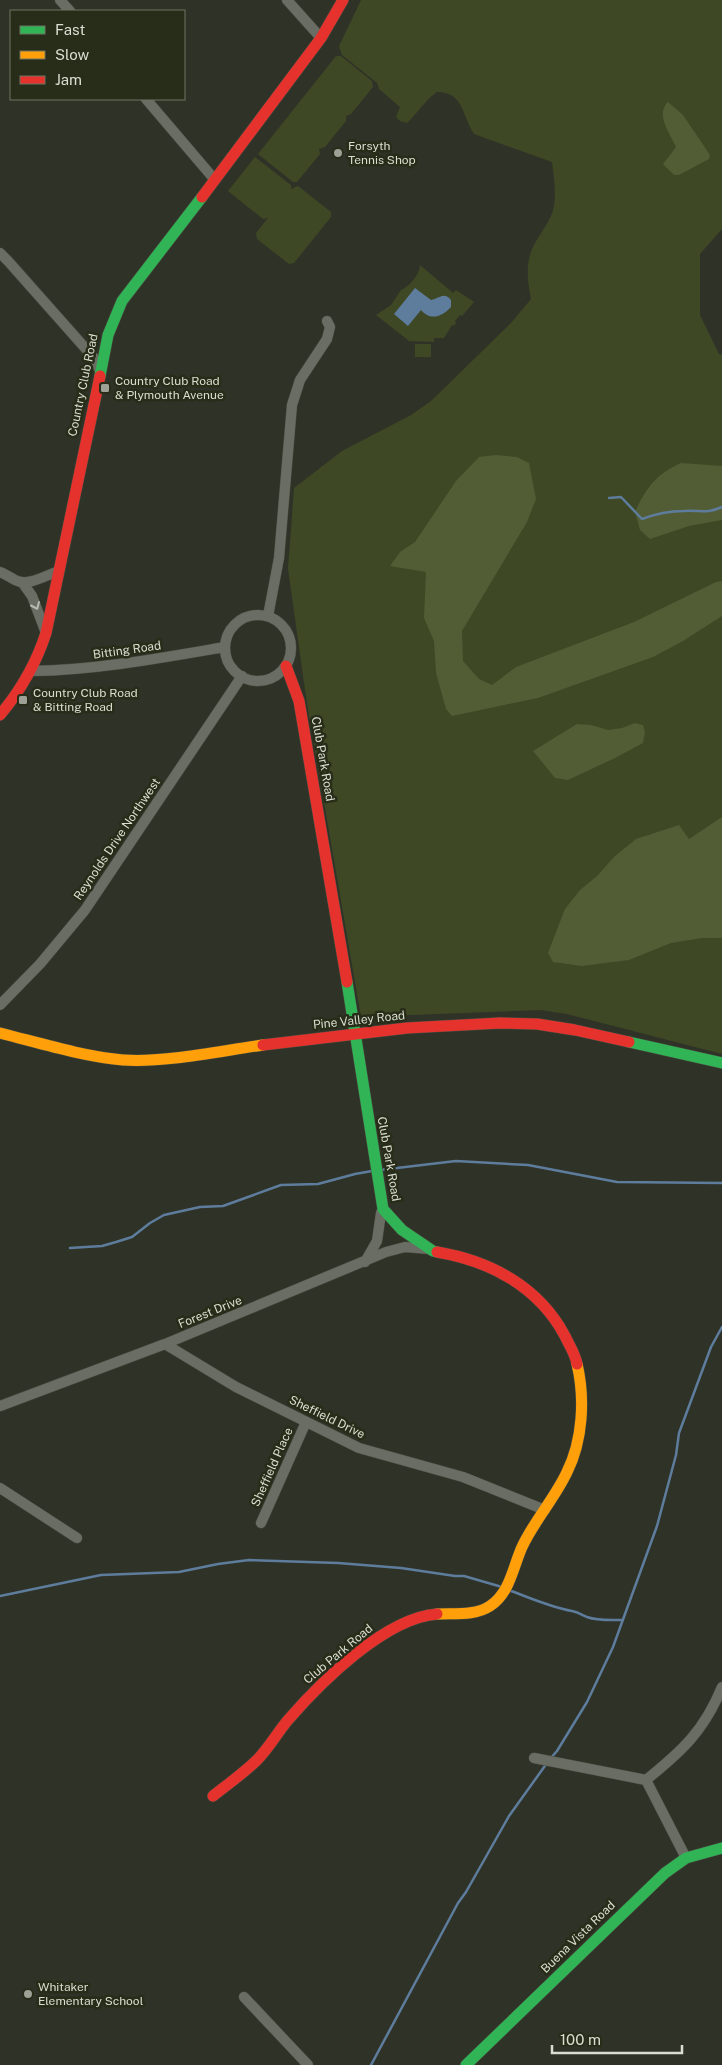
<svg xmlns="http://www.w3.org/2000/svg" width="722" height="2065" font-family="'Public Sans',sans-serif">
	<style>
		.green { fill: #3e4825 }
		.forest { fill: #525d35 }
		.water { fill: #5e7d9d }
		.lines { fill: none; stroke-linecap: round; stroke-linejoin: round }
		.stream { stroke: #5e7d9d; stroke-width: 2.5 }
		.street-casing { stroke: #4a4d42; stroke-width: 11 }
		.fast-casing { stroke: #4a4d42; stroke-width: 12 }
		.slow-casing { stroke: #4a4d42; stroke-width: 12 }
		.jam-casing { stroke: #4a4d42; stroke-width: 12 }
		.street { stroke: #6a6d63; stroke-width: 10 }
		.fast { stroke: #30b455; stroke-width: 11 }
		.slow { stroke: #ff9f0a; stroke-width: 11 }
		.jam { stroke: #e5322d; stroke-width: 11 }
		.oneway { stroke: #b8bcb0 }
		.poi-dot { fill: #9ea296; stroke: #272d18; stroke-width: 2 }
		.labels { text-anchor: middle; stroke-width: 5; stroke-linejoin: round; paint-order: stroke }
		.poi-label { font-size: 12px; fill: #daded1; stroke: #272d18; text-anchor: start }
		.street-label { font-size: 12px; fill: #daded1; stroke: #272d18 }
	</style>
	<rect width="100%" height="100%" fill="#2f3227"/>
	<path class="green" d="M361,0h361v229l-22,25v61l19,39 3,1v699l-155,-40 -27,-4 -179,7 -54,-313 -19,-135 6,-81 48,-37 69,-36 20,-14 80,-78 20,-24c-4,-19 -6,-39 4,-56 5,-9 12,-18 16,-27 7,-16 3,-37 1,-54l-78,-28c-12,-18 -10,-42 -37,-42 -12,8 -19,21 -30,31l-7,-2 -4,-4 4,-10 -21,-18 -2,-6 -35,-28 -3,-9z
		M336,56h5l31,25 1,6 -22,27 -5,2v5l-21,26 -6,2 1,5 -23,28h-4l-35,-28z
		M255,157l36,28v4l7,-3 33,26v5l-37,46 -5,1 -32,-25 -1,-6 12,-15 -5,1 -35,-28z
		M420,265l33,28 3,-3 18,12 -12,14 -2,-1 -5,6 1,2 -2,3 -2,-1 -8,13h-10v4l-25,-1 -33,-26 15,-10 10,-15c8,-3 19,-16 19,-25z
		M415,344h16v13h-16z"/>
	<path class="forest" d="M668,102l15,13 27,40 -1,4 -30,16h-5l-11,-11 13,-17c-6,-14 -21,-32 -8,-45z
		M496,455l21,2 12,6 7,36 -9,23 -65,109 1,30 16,18 13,6 24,-18 118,-45 82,-40 6,-1v35l-39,25 -30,16 -115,41 -86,18 -6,-7 -10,-36 -2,-32 -10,-23 2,-46 -36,-6 10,-14 15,-10 41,-61 23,-24z
		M681,463l41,3v54l-33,6 -39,13 -10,-9 -5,-18c11,-24 21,-38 46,-49z
		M635,723l8,2 2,7 -2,11 -28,15 -47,22 -13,-2 -22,-27 44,-27 14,1 17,5 14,-2z
		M722,817v121h-20l-31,5 -42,17 -47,6 -29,-4 -5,-9 17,-44 15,-19 17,-14 18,-20 21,-17 43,-14 10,14z"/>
	<path class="water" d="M415,288l16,12c8,-1 13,-9 20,0v7c-9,10 -21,14 -30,3l-13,16 -14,-12z"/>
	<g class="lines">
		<path class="stream" d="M609,498l12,-1 21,22c13,-5 27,-8 42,-8 16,-1 23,3 38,-4
			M380,1170l76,-9 72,4 89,17 105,1
			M70,1248l32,-2 14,-4 16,-5 18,-14 14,-8 36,-8 23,-1 58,-21 37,-1 37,-10 17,-3
			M509,1590c21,8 41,17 63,21 6,1 10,4 15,6 11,4 23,3 35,3
			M0,1596l101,-21 78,-3 39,-8 31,-4 89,3 63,5 54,8h9l38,11
			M550,1759l7,-8 30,-49 26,-55 44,-121 19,-71 3,-22 32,-86 11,-20
			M371,2065l87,-162 8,-11 43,-76 38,-53"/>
		<defs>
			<path id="street" d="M60,0l10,11
				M287,0l34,38
				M146,99l69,81
				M0,253l8,8 86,97 6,13
				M0,572c5,2 10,5 15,8 13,7 31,-5 44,-9
				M22,582l10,14 14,37
				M225 648a33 33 0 1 1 66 0a33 33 0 1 1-66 0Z
				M268,616l11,-58 13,-153 8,-25 27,-41 3,-12 -3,-6
				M32,671c64,-1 129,-13 193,-24
				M0,1005l40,-41 45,-54 157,-234
				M365,1262l12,-21 4,-28 2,-4
				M165,1344l71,43 123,61 104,29 82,33
				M0,1406l165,-62 221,-92 19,-5 24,2
				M0,1488l77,50
				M261,1523l45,-101
				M534,1758l112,22
				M646,1780c36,-29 58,-49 76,-93
				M646,1780l40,78
				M244,1997l64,68"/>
			<path id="fast" d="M100,376l8,-41 14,-34 80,-104
				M347,982l36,227 19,21 31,21 4,1
				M629,1042l93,21
				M466,2065l199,-192 21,-15 36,-10"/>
			<path id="slow" d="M0,1033c40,10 81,23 123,27 41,3 97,-9 140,-15
				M437,1614c17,-1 38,2 53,-8 20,-13 23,-39 32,-59 12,-26 33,-49 45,-75 16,-32 18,-74 10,-108"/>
			<path id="jam" d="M202,197l119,-159 22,-38
				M286,666l13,35 48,281
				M0,715c21,-25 36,-51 46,-82l54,-257
				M263,1045l144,-17 93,-5 37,1 38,6 54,12
				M437,1252c54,9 102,35 128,84 4,9 10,17 12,28
				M213,1796c15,-12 31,-23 44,-36 12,-12 20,-27 31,-40 33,-38 97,-102 149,-106"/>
		</defs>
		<use href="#street" class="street-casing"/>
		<use href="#fast" class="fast-casing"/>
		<use href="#slow" class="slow-casing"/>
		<use href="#jam" class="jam-casing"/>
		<use href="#street" class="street"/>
		<use href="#fast" class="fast"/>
		<use href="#slow" class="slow"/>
		<use href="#jam" class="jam"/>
	</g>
	<defs><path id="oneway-chevron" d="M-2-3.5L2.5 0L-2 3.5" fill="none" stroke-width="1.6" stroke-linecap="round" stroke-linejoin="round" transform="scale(1.25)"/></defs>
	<use class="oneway" href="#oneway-chevron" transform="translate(36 606) rotate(66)"/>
	<g class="poi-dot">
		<circle cx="338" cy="153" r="5"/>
		<rect x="100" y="383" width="10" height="10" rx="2.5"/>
		<rect x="18" y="695" width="10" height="10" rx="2.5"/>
		<circle cx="28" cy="1994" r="5"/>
	</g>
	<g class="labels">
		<g class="poi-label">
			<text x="348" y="150">Forsyth<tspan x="348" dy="14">Tennis Shop</tspan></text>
			<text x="115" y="385">Country Club Road<tspan x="115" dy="14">&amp; Plymouth Avenue</tspan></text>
			<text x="33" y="697">Country Club Road<tspan x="33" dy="14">&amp; Bitting Road</tspan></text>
			<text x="38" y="1991">Whitaker<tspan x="38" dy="14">Elementary School</tspan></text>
		</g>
		<g class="street-label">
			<text transform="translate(83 385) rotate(-78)" y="4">Country Club Road</text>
			<text transform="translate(127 650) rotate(-8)" y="4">Bitting Road</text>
			<text transform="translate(323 759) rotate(80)" y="4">Club Park Road</text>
			<text transform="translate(117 839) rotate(-56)" y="4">Reynolds Drive Northwest</text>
			<text transform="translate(359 1020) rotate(-6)" y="4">Pine Valley Road</text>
			<text transform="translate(389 1159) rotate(80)" y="4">Club Park Road</text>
			<text transform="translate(210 1312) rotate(-22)" y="4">Forest Drive</text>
			<text transform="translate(327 1417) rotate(26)" y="4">Sheffield Drive</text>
			<text transform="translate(272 1467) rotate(-66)" y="4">Sheffield Place</text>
			<text transform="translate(338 1654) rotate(-40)" y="4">Club Park Road</text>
			<text transform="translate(578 1937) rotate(-44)" y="4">Buena Vista Road</text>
		</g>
	</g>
	<rect x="10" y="10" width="175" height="90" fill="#272d18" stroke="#6f7462"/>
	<rect x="20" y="26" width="25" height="8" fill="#30b455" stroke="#6f7462"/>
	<text x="55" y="35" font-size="15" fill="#daded1">Fast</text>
	<rect x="20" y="51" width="25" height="8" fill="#ff9f0a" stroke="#6f7462"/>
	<text x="55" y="60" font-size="15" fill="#daded1">Slow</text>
	<rect x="20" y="76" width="25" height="8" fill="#e5322d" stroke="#6f7462"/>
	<text x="55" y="85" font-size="15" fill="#daded1">Jam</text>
	<path d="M552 2045v8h130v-8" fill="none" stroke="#daded1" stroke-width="2.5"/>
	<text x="560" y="2045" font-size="15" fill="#daded1" stroke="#272d18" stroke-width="4" paint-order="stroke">100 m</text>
</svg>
